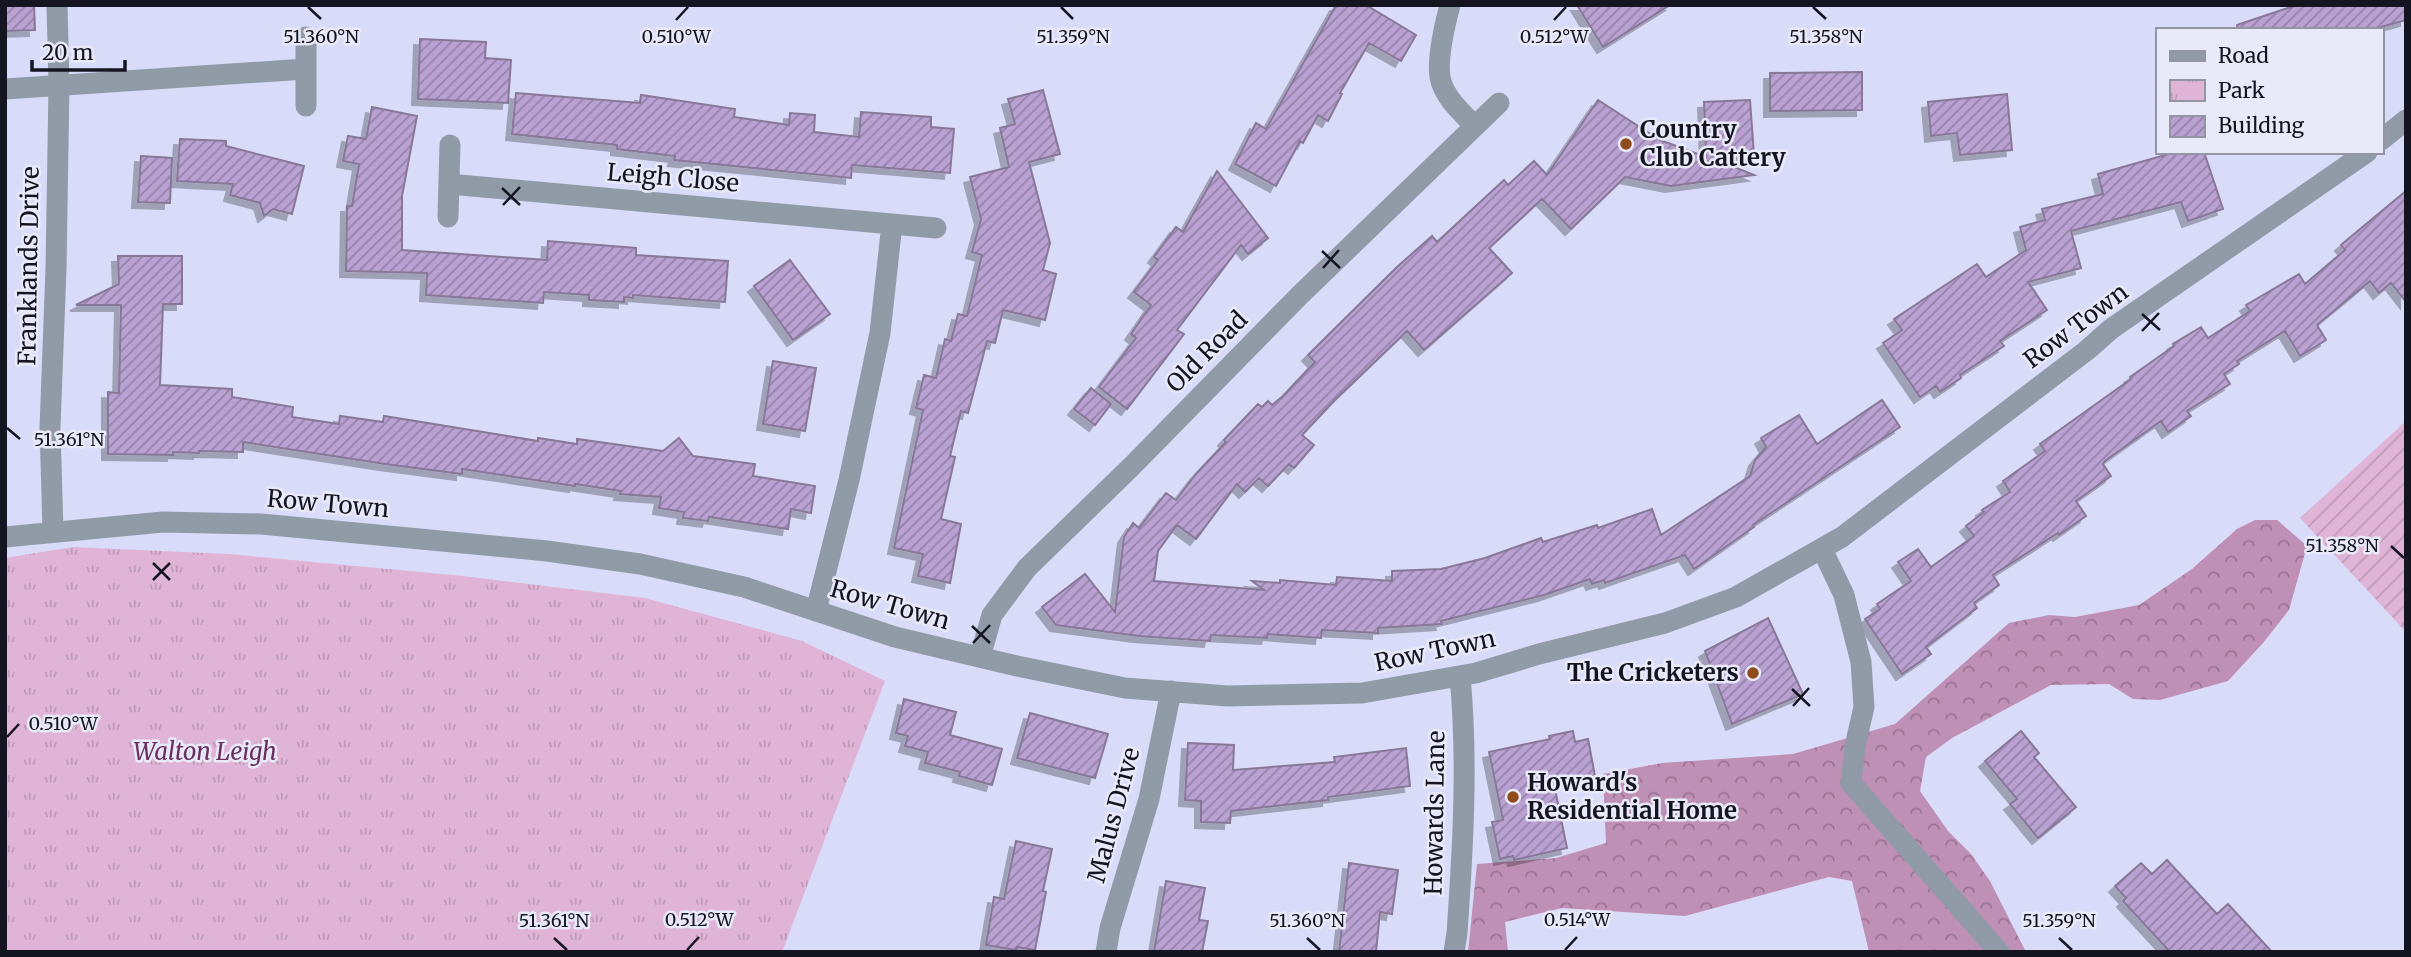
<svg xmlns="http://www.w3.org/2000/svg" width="2411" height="957" font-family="Merriweather,serif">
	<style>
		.forest { fill: url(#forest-crowns) }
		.park { fill: url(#park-tufts) }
		.garden { fill: url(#garden-furrows) }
		.building { fill: url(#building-hatch); stroke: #887897; stroke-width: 2; filter: url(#shadow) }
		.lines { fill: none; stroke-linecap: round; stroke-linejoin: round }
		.minor { stroke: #919ba8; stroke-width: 21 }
		.ticks { fill: none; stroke: #151522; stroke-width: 2.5 }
		.poi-dot { fill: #8e4b1b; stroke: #e9eaf9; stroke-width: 2.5 }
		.labels { text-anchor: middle; stroke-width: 5; stroke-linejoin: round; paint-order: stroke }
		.poi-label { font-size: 24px; font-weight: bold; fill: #151522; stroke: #e9eaf9; text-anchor: start }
		.street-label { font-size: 24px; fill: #151522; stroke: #e9eaf9 }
		.park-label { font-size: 24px; font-style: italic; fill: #693060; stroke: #e9eaf9 }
		.ticks-label { font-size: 18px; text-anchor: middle; fill: #151522; stroke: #e9eaf9; stroke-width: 5; stroke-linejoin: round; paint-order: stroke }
	</style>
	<defs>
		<pattern id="forest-crowns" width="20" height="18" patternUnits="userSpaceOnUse" patternTransform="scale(1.75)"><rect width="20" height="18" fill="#bf90b5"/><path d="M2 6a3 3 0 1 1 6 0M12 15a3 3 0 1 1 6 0" fill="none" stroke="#9a7493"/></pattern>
		<pattern id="park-tufts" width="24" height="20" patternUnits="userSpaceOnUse" patternTransform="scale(1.75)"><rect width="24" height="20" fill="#dfb4d6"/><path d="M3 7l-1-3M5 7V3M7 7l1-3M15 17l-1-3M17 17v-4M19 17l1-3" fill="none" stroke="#be9ab7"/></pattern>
		<pattern id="garden-furrows" width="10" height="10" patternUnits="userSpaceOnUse" patternTransform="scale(1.75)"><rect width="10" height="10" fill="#dfb4d6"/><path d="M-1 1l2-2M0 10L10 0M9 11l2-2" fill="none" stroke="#be9ab7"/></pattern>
		<pattern id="building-hatch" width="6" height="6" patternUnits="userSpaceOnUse" patternTransform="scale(1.75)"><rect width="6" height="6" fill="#b9a1d2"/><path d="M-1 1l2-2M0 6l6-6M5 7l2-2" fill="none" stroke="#9582aa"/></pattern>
		<filter id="shadow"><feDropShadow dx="-6" dy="6" stdDeviation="0" flood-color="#0004"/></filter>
	</defs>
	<rect width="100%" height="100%" fill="#d9dcf9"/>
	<path class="forest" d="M2255,520h22l30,26 -18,64 -26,33 -35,38 -68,19 -27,-1 -24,-15 -58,1 -99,53 -26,19 -6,34 28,40 23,23 19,27 36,71h-157l-17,-71 -23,-4 -144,39 -123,-8 -57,14 3,30h-40l9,-88 79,-6 50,-15 -3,-69 59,-11 131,-9 102,-30 114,-101 40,-8 26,2 64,-12 53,-36 45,-40z"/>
	<path class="park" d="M73,547l155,7 235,22 182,22 157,43 83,40 -103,271h-777v-394z"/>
	<path class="garden" d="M2406,421v211l-106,-114z"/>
	<path class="building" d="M5,5h29l1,25 -30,1z
		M1336,5h30l50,30 -15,26 -32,-18 -29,50 2,1 -14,27 -10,-6 -15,28 -3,-2 -24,45 -41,-22 21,-41 10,6z
		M1577,5h93l-67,42z
		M2297,5h109v15l-36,10h-132l-1,-5z
		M420,39l66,3 -1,16 26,2 -3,43 -90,-4z
		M1862,72v38l-92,1v-38z
		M1043,90l17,64 -31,8 21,81 -7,27 13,4 -11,46 -42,-10 -8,33 -8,-2 -19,72 -7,-2 -11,45 5,1 -14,62 20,5 -11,59 -32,-7 5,-22 -29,-6 29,-138 -7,-2 8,-33 12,3 9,-39 6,2 7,-27 9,2 15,-61 -10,-3 9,-33 -11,-42 39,-10 -9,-39 15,-4 -7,-25z
		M516,93l124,10 1,-8 94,14 -1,8 55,8 1,-12 25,2 -1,17 45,5 2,-25 70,5v10l23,2 -4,44 -98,-8 -1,13 -177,-18 1,-4 -58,-7v-4l-105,-11z
		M2007,94l5,56 -52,5 -3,-22 -26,3 -3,-34z
		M1598,100l62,40 46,17 -2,-55 46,-2 4,55 -22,1 2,11 20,8 -83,11 -46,-9 -54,52 -29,-30 -53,49 23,25 -88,77 -17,-19 -72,69 -33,35 12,10 -20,23 -5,-4 -21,22 -9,-8 -14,14 -8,-8 -41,55 -19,-14 -19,26 -4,30 110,9 -12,-9 28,2v-3l56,5 1,-8 55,4v-10l49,-2 44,-11 56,-20 2,4 54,-17 1,3 54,-19 9,26 89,-59 5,-16 11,-13 -5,-9 38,-23 18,29 65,-44 18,27 -147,98 1,2 -60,42 -9,-14 -80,28 -1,-3 -12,4 -2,-5 -46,16 -103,26 1,3 -64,4v5l-56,-3 -1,8 -53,-4 -1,4 -56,-3 -1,6 -71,-5 -83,-11 -14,-18 43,-33 30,38 9,-75 9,-14 6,5 27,-35 10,7 20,-26 30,-32 -2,-2 34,-36 4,3 6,-6 4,4 11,-9 32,-34 -7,-7 89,-88 35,-31 5,6 67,-62 4,5 26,-24 13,14z
		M372,107l45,9 -15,80v54l145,10 1,-19 88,7v7l92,6 -3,41 -92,-7v3l-9,-1v5l-35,-2v-5l-45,-3 -1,11 -117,-8 1,-22 -81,-2 1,-65h5l7,-42 -16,-3 5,-25 18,3z
		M180,139l46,2v5l78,20 -12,48 -19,-5 -9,7 -4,-13 -30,-8 3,-11 -56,-3z
		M2176,152h28l19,57 -35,12 -7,-19 -110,29 10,37 -53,14 19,28 -47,31 4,5 -44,29 1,3 -21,14 -4,-6 -16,11 -37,-54 19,-13 -8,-11 83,-55 9,13 40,-27 -6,-23 25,-7 -3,-11 61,-15 -5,-20z
		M141,156l31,2 -2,45 -32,-1z
		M1217,171l51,67 -20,16 -7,-9 -64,85 7,4 -57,75 -28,-22 37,-49 -5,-4 20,-29 -17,-13 24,-32 -4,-3 22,-30 7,5z
		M2406,191v111l-15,-19 -12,10 -9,-12 -53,44 9,15 -11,7 -15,9 -15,-25 -48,30 2,3 -15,10 6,10 -43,27 4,5 -23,16 -7,-11 -56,40 -2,3 8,12 -35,25 10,15 -27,19 -1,-2 -65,42 6,10 -25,18 3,5 -51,39 5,7 -29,20 -37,-55 15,-10 -3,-5 34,-23 -13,-19 20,-13 13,18 43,-31 -8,-10 18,-14 -2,-2 28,-18 -7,-11 42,-30 -5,-7 91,-65 -1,-2 44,-31 -1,-2 28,-17 7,11 42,-27 -4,-6 53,-31 6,10 40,-34 -4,-5z
		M118,256h64v48h-19l-3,81 72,4v8l61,10 -1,10 47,7 1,-8 43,6 1,-6 154,25v-3l39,6v-5l86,12 16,-13 14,18 62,8 -2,12 62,10 -4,27 -20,-4 -3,20 -79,-12 -1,4 -25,-3 1,-6 -25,-4 2,-11 -41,-3 1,-3 -46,-7v2l-113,-17v5l-77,-10 -142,-22v10l-44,-1v2l-26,-1v3l-65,-1v-62l11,1 2,-88h-45l43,-21z
		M790,260l40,54 -37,26 -39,-54z
		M773,361l43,7 -11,63 -42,-7z
		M1091,388l20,16 -16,21 -21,-16z
		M1768,618l35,76 -71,30 -27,-73z
		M904,699l52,13 -6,23 52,14 -10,36 -33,-9 1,-4 -35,-9 3,-11 -23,-6 3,-10 -12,-3z
		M1030,713l78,21 -13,44 -78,-20z
		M1573,731l2,11 13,-3 7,37 -41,8 13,64 -53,12 -1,-4 -13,3 -8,-37 11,-2 -14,-68 61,-13 -1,-3z
		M2021,731l18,22 -5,4 42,50 -38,31 -28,-34 7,-5 -32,-38z
		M1188,743l46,2 -1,25 102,-8 -1,-5 72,-9 4,38 -82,11v3l-97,11 -1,12 -29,-1v-21l-16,-1z
		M1016,841l36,8 -9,42 3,1 -11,58 -18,-3 -1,3 -30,-5 8,-48 10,2z
		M2167,860l50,54 11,-10 44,48h-102l-47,-51 3,-3 -11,-12 26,-23 11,11z
		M1349,863l49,7 -6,44 -12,-2 -4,40h-37z
		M1166,881l39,7 -6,32 9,1 -6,31h-48z"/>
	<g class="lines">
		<path class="minor" d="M1450,5c-5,19 -13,52 -10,72 3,19 22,36 35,49
			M306,37v69
			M5,89l301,-20
			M2381,140l25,-20
			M449,184l487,44
			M448,217l2,-72
			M53,532l-3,-105 6,-158 3,-183 -2,-81
			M5,537l158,-15 98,2 286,27 93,13 104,23 151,50 122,29 108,22 103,8 134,-3 114,-20 63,-19 126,-31 71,-26 106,-60 244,-186 25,-22 256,-177
			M1822,549l22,46 17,67 3,45 -9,39 -4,37 148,169
			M816,611l33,-131 31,-147 12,-109
			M980,657l12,-42 35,-47 104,-101 169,-172 199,-192
			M1106,952l4,-24 39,-129 22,-108
			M1454,952l3,-19c6,-86 11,-171 3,-257"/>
	</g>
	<path class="ticks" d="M308,7l13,12M1061,7l12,12M1813,7l13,12M676,20l12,-13M1554,20l12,-13M502,188l18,17M503,205l17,-18M1322,251l18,17M1323,268l16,-18M2142,314l18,16M2142,331l17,-18M7,428l13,11M2391,546l13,12M153,563l17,17M153,580l17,-17M972,626l18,17M973,643l17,-18M1792,689l18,17M1793,706l16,-18M7,737l12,-13M554,938l13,12M1307,938l13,12M2059,938l13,12M687,950l12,-13M1565,950l12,-13"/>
	<g class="poi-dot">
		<circle cx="1626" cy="144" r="7"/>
		<circle cx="1753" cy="673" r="7"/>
		<circle cx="1513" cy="797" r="7"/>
	</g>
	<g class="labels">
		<g class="poi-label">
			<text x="1640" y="138">Country<tspan x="1640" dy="28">Club Cattery</tspan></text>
			<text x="1739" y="681" text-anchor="end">The Cricketers</text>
			<text x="1527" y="791">Howard's<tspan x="1527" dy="28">Residential Home</tspan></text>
		</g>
		<g class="street-label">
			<text transform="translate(673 178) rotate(5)" y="8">Leigh Close</text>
			<text transform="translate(29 266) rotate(-89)" y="8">Franklands Drive</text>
			<text transform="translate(2076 326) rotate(-37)" y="8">Row Town</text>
			<text transform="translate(1207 352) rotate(-45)" y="8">Old Road</text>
			<text transform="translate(328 504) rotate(5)" y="8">Row Town</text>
			<text transform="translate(890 605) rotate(16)" y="8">Row Town</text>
			<text transform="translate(1435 651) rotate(-12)" y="8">Row Town</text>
			<text transform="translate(1435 813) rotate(-89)" y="8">Howards Lane</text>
			<text transform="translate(1114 815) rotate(-75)" y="8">Malus Drive</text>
		</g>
		<g class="park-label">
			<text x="205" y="760">Walton Leigh</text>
		</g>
	</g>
	<g class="ticks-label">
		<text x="321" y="43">51.360°N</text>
		<text x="1073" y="43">51.359°N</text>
		<text x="1826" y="43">51.358°N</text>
		<text x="676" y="43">0.510°W</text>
		<text x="1554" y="43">0.512°W</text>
		<text x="69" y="446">51.361°N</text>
		<text x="2342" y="552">51.358°N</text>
		<text x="63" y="730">0.510°W</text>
		<text x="699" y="926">0.512°W</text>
		<text x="1577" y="926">0.514°W</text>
		<text x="554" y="927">51.361°N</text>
		<text x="1307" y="927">51.360°N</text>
		<text x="2059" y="927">51.359°N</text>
	</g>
	<rect width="2411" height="957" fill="none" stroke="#151522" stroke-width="14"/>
	<rect x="2156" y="28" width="228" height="126" fill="#e9eaf9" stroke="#9495a3" stroke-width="2"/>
	<rect x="2170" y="51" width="35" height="10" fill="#919ba8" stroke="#9495a3" stroke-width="2"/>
	<text x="2218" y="63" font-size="21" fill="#151522">Road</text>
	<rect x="2170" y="80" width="35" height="21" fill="url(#park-tufts)" stroke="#9495a3" stroke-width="2"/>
	<text x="2218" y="98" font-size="21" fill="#151522">Park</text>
	<rect x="2170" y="116" width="35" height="21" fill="url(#building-hatch)" stroke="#9495a3" stroke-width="2"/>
	<text x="2218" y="133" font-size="21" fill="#151522">Building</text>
	<path d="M32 60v10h93v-10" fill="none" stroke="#151522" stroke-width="3.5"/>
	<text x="42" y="60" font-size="21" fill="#151522" stroke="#e9eaf9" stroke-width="5" paint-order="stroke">20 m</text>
</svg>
